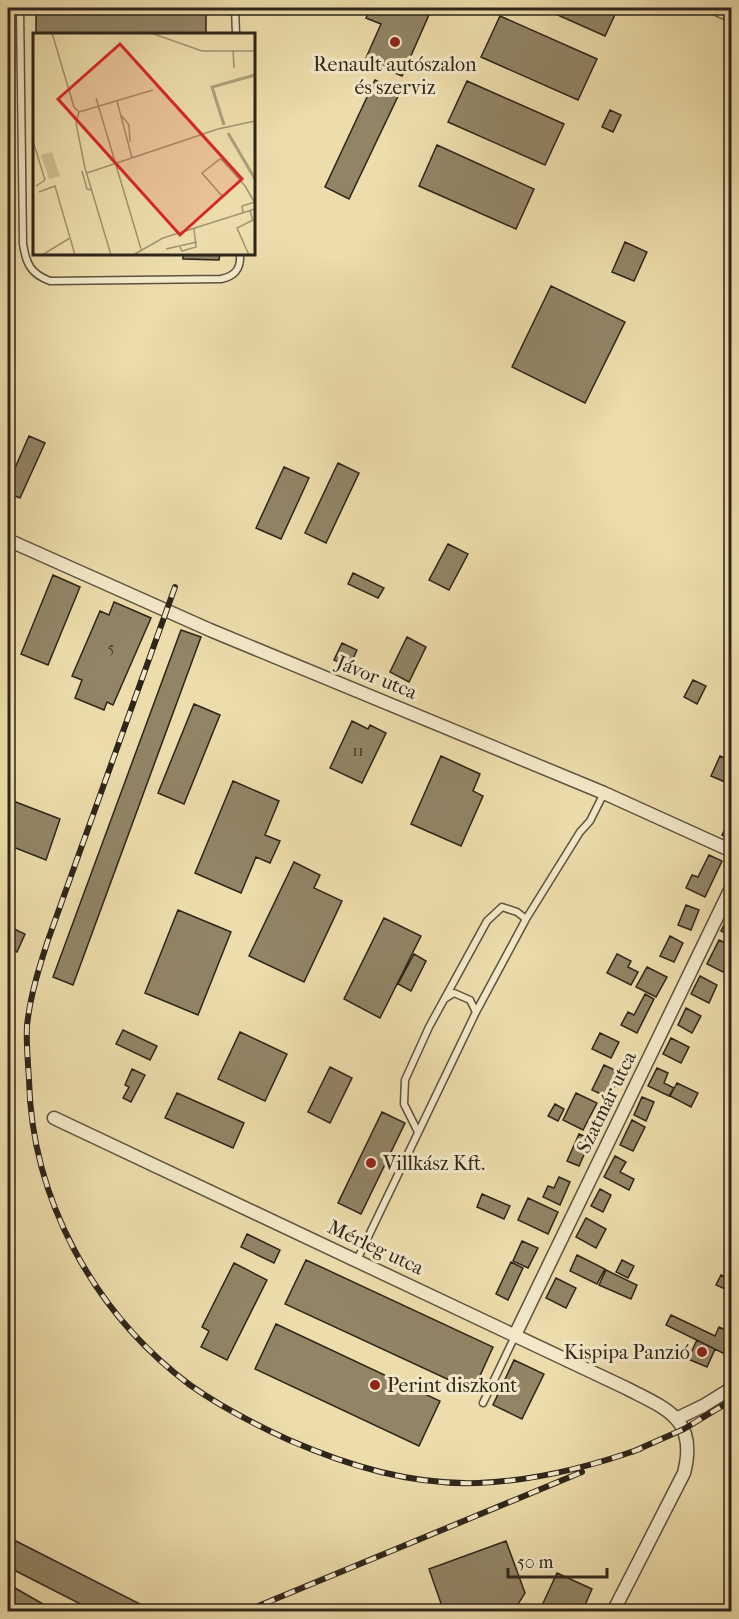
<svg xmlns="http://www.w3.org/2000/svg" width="739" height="1619" font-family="'IM FELL French Canon',serif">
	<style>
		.building { fill: #918566; stroke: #2e251a; stroke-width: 1.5 }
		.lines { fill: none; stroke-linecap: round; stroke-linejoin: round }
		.service-casing { stroke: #5e533e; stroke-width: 9 }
		.minor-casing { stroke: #5e533e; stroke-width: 15 }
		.tertiary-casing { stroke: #5e533e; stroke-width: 18 }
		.service { stroke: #f3e9c9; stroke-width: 6 }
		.minor { stroke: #f3e9c9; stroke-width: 12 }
		.tertiary { stroke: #f3e9c9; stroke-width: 15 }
		.rail-casing { stroke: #2e251a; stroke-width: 6 }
		.rail { stroke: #f3e9c9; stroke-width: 4; stroke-dasharray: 11; stroke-linecap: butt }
		.poi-dot { fill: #8f2418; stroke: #f3e9c9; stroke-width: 2 }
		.labels { text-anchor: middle; stroke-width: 6; stroke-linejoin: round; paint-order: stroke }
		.number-label { font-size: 16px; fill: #473d2d }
		.poi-label { font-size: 20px; fill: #2e251a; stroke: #f3e9c9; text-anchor: start }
		.street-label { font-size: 20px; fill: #2e251a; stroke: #f3e9c9 }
		.inset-river { fill: none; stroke: #ac9e7a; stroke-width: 3 }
		.inset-road { fill: none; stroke: #a19372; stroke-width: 1.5 }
		.view { fill: #d62828; fill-opacity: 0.15; stroke: #d62828; stroke-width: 3 }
		.inset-edge { fill: none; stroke: #2e251a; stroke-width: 3 }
	</style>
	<rect width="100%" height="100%" fill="#edddac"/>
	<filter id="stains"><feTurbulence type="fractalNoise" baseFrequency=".00333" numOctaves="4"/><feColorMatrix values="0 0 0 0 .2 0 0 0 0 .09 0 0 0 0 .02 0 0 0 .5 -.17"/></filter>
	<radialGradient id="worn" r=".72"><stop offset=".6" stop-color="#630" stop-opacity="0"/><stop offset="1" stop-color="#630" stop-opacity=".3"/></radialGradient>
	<path class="building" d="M371,8h61l-30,68 -37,-16 16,-36 -15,-6z
		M542,8h76l-13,28z
		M36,12h170v22h-170z
		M500,16l97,43 -19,41 -97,-43z
		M375,80l25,12 -51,107 -24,-12z
		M467,81l97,43 -19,41 -97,-43z
		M610,110l11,5 -8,17 -11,-5z
		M437,145l97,44 -18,40 -97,-43z
		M625,242l22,10 -13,29 -22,-9z
		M183,254h37l-1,6 -36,-1z
		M551,286l74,36 -40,81 -73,-36z
		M29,436l16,7 -25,55 -12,-5v-9z
		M338,463l21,10 -33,70 -21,-10z
		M284,467l25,11 -28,61 -25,-11z
		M448,544l20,10 -19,36 -20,-10z
		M353,573l31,15 -6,10 -30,-14z
		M53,575l27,12 -32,78 -27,-11z
		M8,601l5,2 -5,13z
		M114,602l37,16 -38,87 -6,-3 -3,8 -29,-12 7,-18 -10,-4 28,-65 9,4z
		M181,630l20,7 -128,348 -20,-8z
		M407,637l19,10 -17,35 -19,-10z
		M342,643l15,7 -8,17 -15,-7z
		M693,680l13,6 -9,18 -13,-7z
		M194,704l26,11 -36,89 -26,-11z
		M352,721l16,8 2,-4 16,8 -24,50 -32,-15z
		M441,756l39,18 -7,17 10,5 -22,50 -50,-22z
		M720,756l12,5v24l-21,-9z
		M233,781l46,20 -14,34 15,6 -10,22 -14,-6 -15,36 -46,-20z
		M8,799l52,20 -14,41 -38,-15z
		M732,815v24l-10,-4z
		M709,855l13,6 -17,36 -19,-9 6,-13 6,2z
		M294,862l26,13 -6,13 28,13 -38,81 -55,-26z
		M686,905l13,5 -8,20 -13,-5z
		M178,910l53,22 -33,83 -53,-22z
		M729,915l3,1v21l-11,-6z
		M384,918l37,18 -41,82 -36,-19z
		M8,926l17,8 -8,18 -9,-5z
		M670,936l13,7 -9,19 -14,-6z
		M719,940l13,6v8l-9,18 -16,-8z
		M414,954l12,7 -15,30 -13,-7z
		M617,954l14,7 -3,6 10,5 -7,13 -24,-12z
		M647,967l20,10 -11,20 -20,-10z
		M700,976l17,9 -8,18 -18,-9z
		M645,994l9,5 -17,34 -16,-8 7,-13 6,3z
		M686,1008l15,8 -9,17 -14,-8z
		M123,1030l34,16 -7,14 -34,-16z
		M240,1032l47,22 -22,47 -47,-22z
		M600,1033l19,9 -8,16 -19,-9z
		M671,1038l18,9 -8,16 -18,-9z
		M604,1065l17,8 -12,25 -17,-8z
		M330,1067l22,11 -22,45 -22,-11z
		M657,1068l11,5 -4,10 10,5 -5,8 -21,-10z
		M132,1069l13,6 -14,27 -8,-4 6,-11 -4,-2z
		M677,1083l21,10 -7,14 -21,-11z
		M177,1093l67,30 -11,25 -68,-30z
		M576,1093l21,10 -14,27 -20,-10z
		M642,1097l12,5 -8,19 -12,-6z
		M555,1104l9,5 -6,12 -10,-5z
		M382,1112l23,11 -44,91 -23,-11z
		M632,1120l13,7 -12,24 -13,-6z
		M579,1134l12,5 -12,27 -12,-5z
		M615,1156l11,6 -6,10 14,7 -5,11 -25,-13z
		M559,1177l11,5 -10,23 -17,-8 5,-11 6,2z
		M600,1189l11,6 -8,17 -12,-6z
		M482,1194l28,12 -6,13 -27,-12z
		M528,1198l30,14 -10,22 -30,-14z
		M586,1218l20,11 -10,19 -20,-11z
		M247,1234l33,16 -6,13 -33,-16z
		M522,1241l16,7 -10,20 -15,-7z
		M577,1255l28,14 -8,15 -27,-13z
		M306,1260l187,87 -20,44 -188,-87z
		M622,1260l12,6 -6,12 -12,-6z
		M511,1262l12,6 -15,32 -12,-6z
		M234,1263l33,17 -40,80 -26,-13 8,-16 -7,-4z
		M606,1270l31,15 -6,14 -32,-14z
		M721,1275l11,5v12l-16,-7z
		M556,1278l20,10 -10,20 -20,-10z
		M671,1315l44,21 4,-9 13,6 -1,24 -65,-32z
		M276,1324l164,77 -21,45 -164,-77z
		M697,1340l18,9 -8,18 -19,-8z
		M514,1360l30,14 -22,45 -29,-14z
		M8,1537l136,69 -3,6h-45l-88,-45z
		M506,1541l19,52 -8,13 -15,6h-58l-15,-43z
		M557,1573l35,16 -10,23h-43z
		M8,1584l49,28h-49z"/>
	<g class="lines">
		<defs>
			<path id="service" d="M20,8l3,236c3,20 8,30 27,37l171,-2c15,-3 20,-11 19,-25
				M235,8l1,26
				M446,998l8,-5 16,7 6,12
				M418,1132l-14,-28 1,-24 24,-53 58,-106 15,-14 15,5 9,7
				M357,1260l119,-248 50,-93 54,-87 10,-11 14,-28
				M483,1403l32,-67"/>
			<path id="minor" d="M8,540l202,90 394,163 128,58
				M54,1118l572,270c41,21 72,31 58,85l-71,139
				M515,1335l217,-449
				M678,1418l25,-12 29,-18"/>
			<path id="tertiary" d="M718,8l14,6"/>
		</defs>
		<use href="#service" class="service-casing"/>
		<use href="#minor" class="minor-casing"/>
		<use href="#tertiary" class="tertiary-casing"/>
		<use href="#service" class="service"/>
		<use href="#minor" class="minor"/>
		<use href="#tertiary" class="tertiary"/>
		<defs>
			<path id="rail" d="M175,587l-127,353c-9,28 -18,56 -21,86 -1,17 1,36 2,54 3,120 65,233 161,305 31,22 64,39 99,55 60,26 122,45 189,43 55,-2 111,-16 162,-34
				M632,1452l52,-23 48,-29
				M244,1612l338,-140"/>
		</defs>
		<use href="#rail" class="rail-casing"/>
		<use href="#rail" class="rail"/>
	</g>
	<g class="poi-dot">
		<circle cx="395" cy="42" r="6"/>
		<circle cx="371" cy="1163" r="6"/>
		<circle cx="702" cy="1352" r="6"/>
		<circle cx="375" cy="1385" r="6"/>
	</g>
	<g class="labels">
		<g class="number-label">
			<text x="111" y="653">5</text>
			<text x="358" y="756">11</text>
		</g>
		<g class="poi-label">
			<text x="395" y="71" text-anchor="middle">Renault autószalon<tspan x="395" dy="23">és szerviz</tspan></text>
			<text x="383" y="1170">Villkász Kft.</text>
			<text x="690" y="1359" text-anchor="end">Kispipa Panzió</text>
			<text x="387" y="1392">Perint diszkont</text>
		</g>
		<g class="street-label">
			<text transform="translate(377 677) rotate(22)" y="7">Jávor utca</text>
			<text transform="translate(606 1102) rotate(-64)" y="7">Szatmár utca</text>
			<text transform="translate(376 1247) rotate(25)" y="7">Mérleg utca</text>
		</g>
	</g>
	<g transform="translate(33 33)">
		<rect width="222" height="222" fill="#edddac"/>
		<path d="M19,119l8,24 -11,3 -8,-24z" fill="#cdbe93"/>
		<path class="inset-river" d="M191,92l-12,-38 43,-12M195,100l27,46"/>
		<path class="inset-road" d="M19,0l22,74 5,5M118,0l51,18h53M200,17l1,18M63,65l45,151M84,68l15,57M46,79l-3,11 9,45 26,87M46,79l74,-22M89,83l7,9 1,17M0,108l12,39 -9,6M49,138l5,18 5,1M54,140l131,-44 37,-8M208,148l-19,15 -20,-23 18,-14 2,1 19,21 4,5 10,17M6,159l16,-6 20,69M210,180l-1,-7 13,-4M147,214l2,4 14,-4 -2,-18M133,216l31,-7M9,222l28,-17M100,222l30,-17 92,-29M216,222l-12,-27 16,-8 -3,-9"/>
		<path class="view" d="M87,11l122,135 -62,56 -122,-136z"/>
		<rect width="222" height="222" class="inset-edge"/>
	</g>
	<rect width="739" height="1619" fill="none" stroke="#edddac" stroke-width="30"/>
	<rect x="9" y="9" width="721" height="1601" fill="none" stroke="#2e251a" stroke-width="3"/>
	<rect x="15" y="15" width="709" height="1589" fill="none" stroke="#2e251a" stroke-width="1.5"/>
	<path d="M508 1568v9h99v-9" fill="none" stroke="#2e251a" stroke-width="3"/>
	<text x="517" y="1568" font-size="18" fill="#2e251a" stroke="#f3e9c9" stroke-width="4.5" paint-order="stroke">50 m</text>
	<rect width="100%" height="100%" filter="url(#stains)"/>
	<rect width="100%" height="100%" fill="url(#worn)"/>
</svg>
